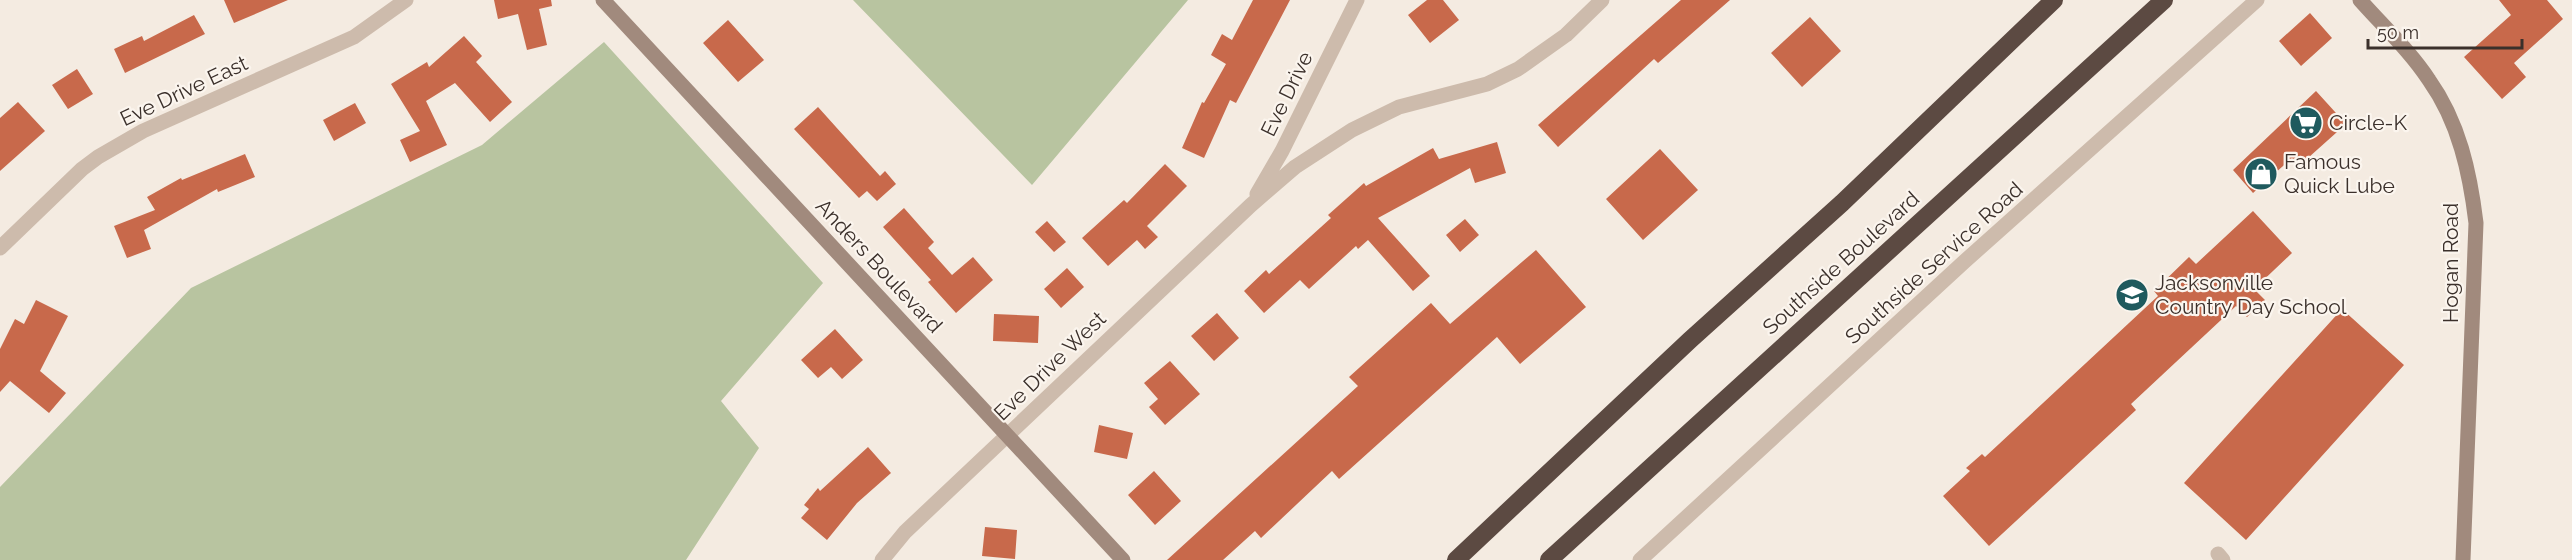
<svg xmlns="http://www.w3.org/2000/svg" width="2572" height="560" font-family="Raleway,sans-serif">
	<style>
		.green { fill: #b8c4a0 }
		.building { fill: #c8694b }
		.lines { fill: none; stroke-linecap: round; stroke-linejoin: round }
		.street { stroke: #cdbbac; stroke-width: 15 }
		.secondary { stroke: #a18a7d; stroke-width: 15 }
		.highway { stroke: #5c4a42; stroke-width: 18 }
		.labels { text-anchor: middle; stroke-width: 4.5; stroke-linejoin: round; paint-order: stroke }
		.street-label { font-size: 21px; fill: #3b302b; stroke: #fbf5ee }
		.poi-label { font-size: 21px; fill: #3b302b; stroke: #fbf5ee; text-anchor: start }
	</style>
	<rect width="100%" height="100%" fill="#f4ebe1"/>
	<path class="green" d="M853,0h335l-156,185z
		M604,42l219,241 -102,118 38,47 -73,112h-686v-73l191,-199 291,-143z"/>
	<path class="building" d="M224,0h64l-54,23z
		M494,0h57l1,6 -13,3 8,36 -20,5 -9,-36 -20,5z
		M1253,0h37l-54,103 -6,-3 -26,58 -22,-10 20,-46 2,1 22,-39 -15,-9 11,-21 10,6z
		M1427,0h16l16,20 -29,23 -22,-28z
		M1681,0h49l-72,63 -4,-4 -96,88 -20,-22z
		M2499,0h48l16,19 -49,44 12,14 -24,22 -38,-42 47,-42z
		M2310,13l22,25 -31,28 -22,-25z
		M194,15l11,19 -80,39 -11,-24 28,-13 2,5z
		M1810,17l31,34 -39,36 -31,-34z
		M728,20l36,40 -26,22 -35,-39z
		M464,36l18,20 -6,6 36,40 -22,20 -35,-39 -29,18 21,44 -37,17 -10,-22 20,-9 -29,-47 36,-22 2,5z
		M77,69l16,25 -25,15 -16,-24z
		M2316,91l30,33 -47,42 -7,-8 -39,35 -20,-23z
		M18,102l27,29 -45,40v-53z
		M355,103l11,20 -32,18 -11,-21z
		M818,107l62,69 5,-5 11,13 -19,17 -10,-10 -8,7 -65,-69z
		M1497,142l9,31 -31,10 -5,-15 -92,50 52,58 -17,15 -45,-51 -10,9 -2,-3 -47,43 -9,-9 -36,33 -20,-22 22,-21 3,4 62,-56 -3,-3 36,-32 2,3 67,-38 6,11z
		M1660,149l38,41 -55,50 -37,-41z
		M245,154l10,23 -37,15 -1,-3 -73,41 7,19 -24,9 -13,-32 41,-16 -8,-13 34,-19 1,2z
		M1165,164l22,22 -40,40 11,11 -13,12 -8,-9 -29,26 -26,-28 42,-38 3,3z
		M904,208l30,34 -6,6 24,27 21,-18 20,23 -37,33 -28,-31 3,-2 -48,-53z
		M2253,211l39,42 -38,36 11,11 -18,17 -11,-11 -105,98 5,6 -147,136 -46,-50 27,-25 -4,-3 16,-14 3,3 173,-161 -4,-5 35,-34 7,7z
		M1465,219l14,16 -19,17 -14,-17z
		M1047,221l19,21 -12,10 -19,-20z
		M1536,250l50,57 -66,57 -23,-27 -158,142 -7,-8 -71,67 -6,-7 -32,29h-56l191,-174 -9,-9 82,-74 19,21z
		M1067,268l17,19 -23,21 -17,-19z
		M36,300l32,16 -28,55 26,22 -17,20 -39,-32 -10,11v-43l15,-30 9,5z
		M2342,309l62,56 -158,175 -62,-57z
		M1217,313l22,25 -25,23 -23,-25z
		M994,314l45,2 -1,27 -45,-2z
		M835,329l28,31 -21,19 -11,-12 -13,11 -17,-18z
		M1170,361l30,33 -35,31 -16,-18 9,-8 -14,-16z
		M1099,425l34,8 -6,26 -33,-7z
		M868,447l23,26 -34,30 -30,37 -26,-22 8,-9 -5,-4 14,-17 2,3z
		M1154,471l27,30 -26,24 -27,-30z
		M985,527l32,3 -2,29 -33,-3z"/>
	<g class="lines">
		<path class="street" d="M1257,194l25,-43 75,-151
			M0,248l82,-79 16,-12 45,-26 211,-94 52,-37
			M2218,554l5,6
			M882,560l23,-28 346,-327 44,-38 57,-37 47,-23 88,-23 31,-15 48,-34 36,-35
			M1640,560l325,-299 292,-261"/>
		<path class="secondary" d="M603,0l520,560
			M2360,0c23,26 50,51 69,80 30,42 41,93 47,143l-13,337"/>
		<path class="highway" d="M1456,560l234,-220 152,-137 212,-203
			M1549,560l615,-560"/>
	</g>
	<defs>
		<symbol id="supermarket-disc" viewBox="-11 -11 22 22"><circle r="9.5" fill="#1f5a5e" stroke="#fbf5ee"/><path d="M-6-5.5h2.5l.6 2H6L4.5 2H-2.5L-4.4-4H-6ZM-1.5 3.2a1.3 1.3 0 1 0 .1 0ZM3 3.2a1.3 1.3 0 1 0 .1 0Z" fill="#fff"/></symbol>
		<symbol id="shop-disc" viewBox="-11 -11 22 22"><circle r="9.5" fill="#1f5a5e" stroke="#fbf5ee"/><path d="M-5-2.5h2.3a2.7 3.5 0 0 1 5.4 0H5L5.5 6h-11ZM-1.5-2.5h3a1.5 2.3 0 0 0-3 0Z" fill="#fff"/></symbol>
		<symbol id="school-disc" viewBox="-11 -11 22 22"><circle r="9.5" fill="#1f5a5e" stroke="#fbf5ee"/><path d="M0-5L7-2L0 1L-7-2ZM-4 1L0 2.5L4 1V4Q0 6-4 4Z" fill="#fff"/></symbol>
	</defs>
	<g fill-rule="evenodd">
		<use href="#supermarket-disc" x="2287" y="104" width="38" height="38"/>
		<use href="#shop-disc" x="2242" y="155" width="38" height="38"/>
		<use href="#school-disc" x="2113" y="276" width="38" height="38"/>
	</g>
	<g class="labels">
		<g class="street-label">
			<text transform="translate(184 91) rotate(-25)" y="7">Eve Drive East</text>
			<text transform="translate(1287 94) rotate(-64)" y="7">Eve Drive</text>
			<text transform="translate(1841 263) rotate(-42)" y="7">Southside Boulevard</text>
			<text transform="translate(1934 263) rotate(-42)" y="7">Southside Service Road</text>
			<text transform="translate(2451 263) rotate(-90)" y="7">Hogan Road</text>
			<text transform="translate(879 266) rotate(47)" y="7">Anders Boulevard</text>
			<text transform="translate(1050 366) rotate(-44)" y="7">Eve Drive West</text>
		</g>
		<g class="poi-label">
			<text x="2329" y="130">Circle-K</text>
			<text x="2284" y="169">Famous<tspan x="2284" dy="24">Quick Lube</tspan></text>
			<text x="2155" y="290">Jacksonville<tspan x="2155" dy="24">Country Day School</tspan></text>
		</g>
	</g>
	<path d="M2368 39v9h154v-9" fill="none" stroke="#3b302b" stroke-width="3"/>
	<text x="2377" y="39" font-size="18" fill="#3b302b" stroke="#fbf5ee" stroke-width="4.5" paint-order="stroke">50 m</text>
</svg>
